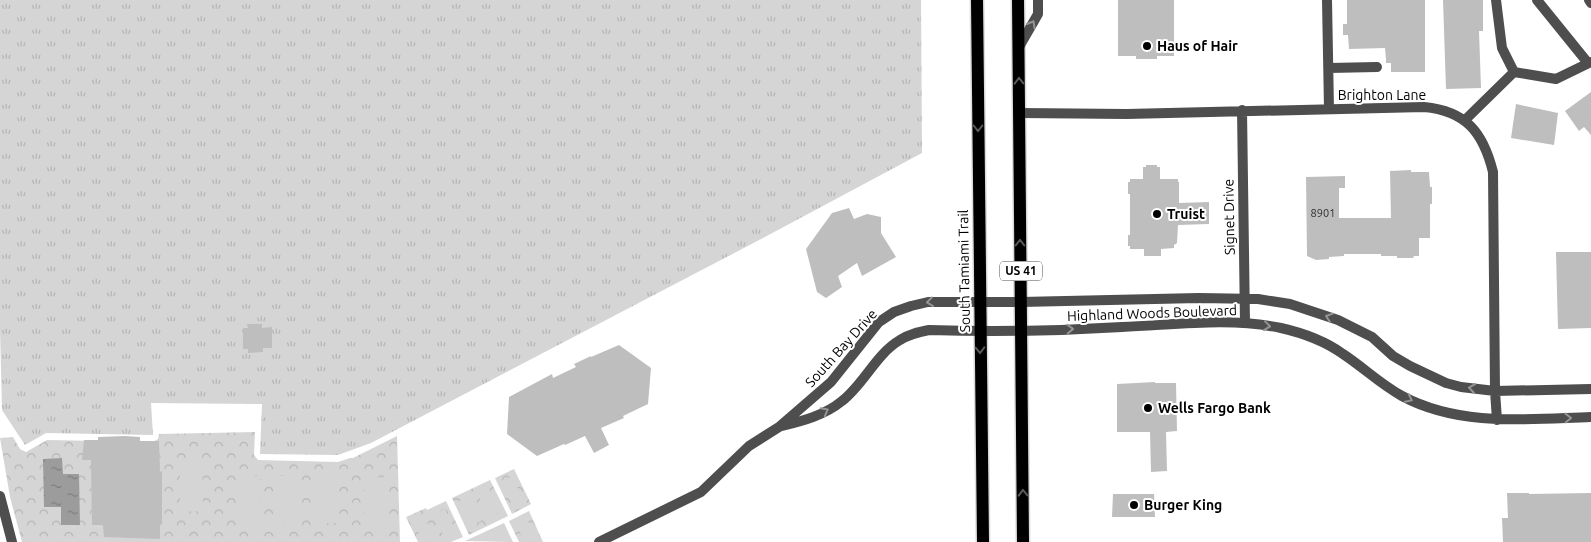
<svg xmlns="http://www.w3.org/2000/svg" width="1591" height="542" font-family="Ubuntu,sans-serif">
	<style>
		.grass { fill: url(#grass-tufts) }
		.park { fill: url(#park-crowns) }
		.pitch { fill: #d5d5d5 }
		.water { fill: url(#water-ripples) }
		.building { fill: #bebebe }
		.lines { fill: none; stroke-linecap: round; stroke-linejoin: round }
		.primary-casing { stroke: #dbdbdb; stroke-width: 15 }
		.minor { stroke: #4e4e4e; stroke-width: 10 }
		.primary { stroke: #000; stroke-width: 12 }
		.oneway { stroke: #959595 }
		.oneway2 { stroke: #595959 }
		.poi-dot { fill: #000; stroke: #fff; stroke-width: 2 }
		.labels { text-anchor: middle; stroke-width: 4; stroke-linejoin: round; paint-order: stroke }
		.number-label { font-size: 11px; fill: #303030 }
		.shield { fill: #fff; stroke: #4c4c4c; stroke-width: 1 }
		.shield-label { font-size: 12px; font-weight: bold; fill: #000 }
		.poi-label { font-size: 14px; font-weight: bold; fill: #000; stroke: #fff; text-anchor: start }
		.street-label { font-size: 14px; fill: #000; stroke: #fff }
	</style>
	<defs>
		<pattern id="grass-tufts" width="24" height="20" patternUnits="userSpaceOnUse" patternTransform="scale(1.25)"><rect width="24" height="20" fill="#d5d5d5"/><path d="M3 7l-1-3M5 7V3M7 7l1-3M15 17l-1-3M17 17v-4M19 17l1-3" fill="none" stroke="#b5b5b5"/></pattern>
		<pattern id="park-crowns" width="20" height="18" patternUnits="userSpaceOnUse" patternTransform="scale(1.25)"><rect width="20" height="18" fill="#d5d5d5"/><path d="M2 6a3 3 0 1 1 6 0M12 15a3 3 0 1 1 6 0" fill="none" stroke="#b5b5b5"/></pattern>
		<pattern id="water-ripples" width="26" height="14" patternUnits="userSpaceOnUse" patternTransform="scale(1.25)"><rect width="26" height="14" fill="#9c9c9c"/><path d="M2 4q2-2 4 0t4 0M15 11q2-2 4 0t4 0" fill="none" stroke="#7d7d7d"/></pattern>
	</defs>
	<rect width="100%" height="100%" fill="#fff"/>
	<path class="grass" d="M0,0h921l1,153 -159,85 -392,205 -33,12 -78,-1 2,-50 -111,-1 2,32 -107,-2 -21,12 -23,-35 -2,-81z"/>
	<path class="park" d="M255,432l-1,23 4,5 80,2 12,-4h3l44,-22 3,106h-378l-12,-45 -10,-59 13,-1 7,12 6,3 21,-12 106,2 5,-3 1,-5z
		M514,469l17,35 -19,10 -17,-36z
		M490,480l18,36 -39,19 -17,-37z
		M446,501l17,36 -12,5h-33l-12,-25 20,-9 1,2z
		M529,511l14,31h-24l-10,-21z"/>
	<path class="pitch" d="M180,463h22l1,48 -23,1z
		M313,475h23v48l-22,1z
		M238,476h22l1,49h-22z
		M276,476h22l1,48 -22,1z
		M512,476l12,25 -11,5 -12,-24z
		M387,477v49h-22v-48z
		M489,488l11,24 -11,6 -12,-25z
		M469,497l12,24 -12,6 -11,-25z
		M445,509l12,24 -12,6 -11,-25z
		M424,516l12,24 -4,2h-9l-10,-21z
		M527,519l11,23h-13l-9,-18z
		M504,523l9,19 -48,-1z"/>
	<path class="water" d="M62,458l1,16h16l1,51h-19v-18h-17l-1,-48z"/>
	<path class="building" d="M1118,0h56v56h-17v3h-21v-3h-18z
		M1347,0h78v72h-34v-9h-5v-4l-1,-11 -36,1 -1,-14h-5v-11h4z
		M1443,0h40v31h-4l2,57 -35,1z
		M1591,92v43l-7,-8 -5,4 -14,-20z
		M1516,104l42,9 -4,32 -43,-7z
		M1146,165h11v2h3v12h18v3h1v21l30,-1v22l-31,1 -1,18 -3,2v3l-13,1v7h-17v-7h-14v-3h-2v-11h2v-41h-2v-12h2v-3h13v-12h3z
		M1411,170v2h18l1,15h2v17h-2v34h-11v18h-5l-1,2h-16v-2h-16v-2h-37v2l-15,1v2l-13,1 -9,-4 -1,-79 39,-1v12h-6v30h52l-1,-47z
		M849,208l5,11 13,-5 14,3v16l15,24 -34,19 -5,-13 -19,13 4,11 -16,11 -9,-6 -11,-43 26,-36z
		M1556,252h35v76l-33,1z
		M247,324h15v4l10,-1v21h-9v4l-15,1v-4h-5v-21h5z
		M619,345l32,23 -3,36 -25,12 1,2 -23,10 8,17 -15,8 -9,-17 -20,9 -1,-1 -27,12 -30,-22 2,-37 43,-23 1,4 23,-11 -2,-3 17,-8v1z
		M1155,382v1h21l1,48 -11,1 1,39 -16,1 -1,-40h-33v-48z
		M125,436l15,1v4h19l1,31 2,-1v53l-2,1v14l-56,-2 -1,-12h-11l-1,-65h-9l2,-20h14v-3z
		M1507,493h22v1l62,-1v49h-88l-1,-24h6z
		M1113,494h41l1,23h-43z"/>
	<g class="lines">
		<defs>
			<path id="primary" d="M977,0l6,542
				M1018,0l5,542"/>
		</defs>
		<use href="#primary" class="primary-casing"/>
		<path class="minor" d="M1327,0l2,109
			M1496,0l6,48 12,24
			M1537,0l51,63
			M1589,0l2,3
			M1019,47l19,-33v-14
			M1329,68l48,-1
			M1514,72l42,7 35,-17
			M1242,110l3,213
			M1020,113l107,1 297,-7c42,4 59,25 69,65l2,219 2,29
			M1465,120l49,-48
			M782,426c21,-5 43,-11 60,-25 22,-17 34,-47 58,-61 9,-6 19,-8 29,-10 64,2 129,1 193,-3 53,-2 106,-10 159,1 22,5 44,13 62,26 20,13 37,30 59,42 58,31 125,23 189,21
			M0,496l12,46
			M599,542l102,-50 48,-46 30,-19 52,-45 48,-60 15,-10 17,-6 17,-4h93l178,-4 59,1 32,5 48,16 34,17 21,19 17,10 36,17 15,4 34,4 96,-2"/>
		<use href="#primary" class="primary"/>
	</g>
	<defs><path id="oneway-chevron" d="M-2-3.5L2.5 0L-2 3.5" fill="none" stroke-width="1.6" stroke-linecap="round" stroke-linejoin="round" transform="scale(1.25)"/></defs>
	<g class="oneway">
		<use href="#oneway-chevron" transform="translate(1032 24) rotate(-60)"/>
		<use href="#oneway-chevron" transform="translate(930 302) rotate(173)"/>
		<use href="#oneway-chevron" transform="translate(1329 317) rotate(-161)"/>
		<use href="#oneway-chevron" transform="translate(1267 326) rotate(7)"/>
		<use href="#oneway-chevron" transform="translate(1070 329) rotate(-2)"/>
		<use href="#oneway-chevron" transform="translate(1472 388) rotate(-172)"/>
		<use href="#oneway-chevron" transform="translate(1409 399) rotate(26)"/>
		<use href="#oneway-chevron" transform="translate(825 411) rotate(-28)"/>
		<use href="#oneway-chevron" transform="translate(1568 418) rotate(-1)"/>
	</g>
	<g class="oneway2">
		<use href="#oneway-chevron" transform="translate(1019 81) rotate(-91)"/>
		<use href="#oneway-chevron" transform="translate(978 128) rotate(90)"/>
		<use href="#oneway-chevron" transform="translate(1020 243) rotate(-90)"/>
		<use href="#oneway-chevron" transform="translate(980 350) rotate(89)"/>
		<use href="#oneway-chevron" transform="translate(1023 493) rotate(-91)"/>
	</g>
	<g class="poi-dot">
		<circle cx="1147" cy="46" r="5"/>
		<circle cx="1157" cy="214" r="5"/>
		<circle cx="1148" cy="408" r="5"/>
		<circle cx="1134" cy="505" r="5"/>
	</g>
	<g class="labels">
		<g class="number-label">
			<text x="1323" y="217">8901</text>
		</g>
		<rect class="shield" x="1000" y="261.5" width="42" height="19" rx="4"/>
		<g class="shield-label">
			<text x="1021" y="275">US 41</text>
		</g>
		<g class="poi-label">
			<text x="1157" y="51">Haus of Hair</text>
			<text x="1167" y="219">Truist</text>
			<text x="1158" y="413">Wells Fargo Bank</text>
			<text x="1144" y="510">Burger King</text>
		</g>
		<g class="street-label">
			<text x="1382" y="100">Brighton Lane</text>
			<text transform="translate(1229 217) rotate(-91)" y="5">Signet Drive</text>
			<text transform="translate(964 271) rotate(-91)" y="5">South Tamiami Trail</text>
			<text transform="translate(1152 313) rotate(-2)" y="5">Highland Woods Boulevard</text>
			<text transform="translate(841 348) rotate(-48)" y="5">South Bay Drive</text>
		</g>
	</g>
</svg>
